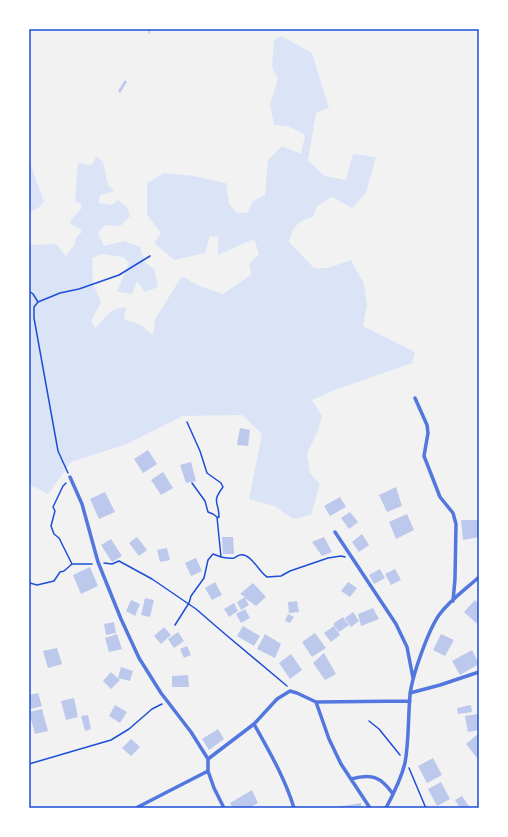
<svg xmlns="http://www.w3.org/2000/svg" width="508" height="837" font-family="'Titillium Web',sans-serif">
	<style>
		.green { fill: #dbe4f7 }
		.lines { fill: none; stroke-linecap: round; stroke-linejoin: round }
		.stream { stroke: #bfd3fe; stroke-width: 2 }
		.building { fill: #bdc9ec }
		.path { stroke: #1d4ed8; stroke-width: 1.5 }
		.minor { stroke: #5277de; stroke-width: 3.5 }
		.neatline { fill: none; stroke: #1d4ed8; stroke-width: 1.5 }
	</style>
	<rect width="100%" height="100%" fill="#f2f2f2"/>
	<path class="green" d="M281,36l31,17 17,55 -13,5 -8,48 17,15 21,4 7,-26 23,3 -10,36 -14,15 -20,-11 -15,9 -4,11c-16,4 -20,10 -24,25l25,26h14l23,-8 13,24 3,21 -4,21 52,26 -3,11 -77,27 -23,10 10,16 -5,17 -10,20 3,20 10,11 -9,31 -18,4 -19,-13 -25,-7 13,-65 -20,-19 -59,1 -56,28 -56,18 -23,32 -19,-10v-239l27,-1 10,12 9,-12 1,-7 6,-5 -1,-3 -11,-5 2,-6 9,-9 1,-4 -7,-4 3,-38 14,2 4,-9 7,6 5,23 6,6 -14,4 -1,8 12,2 7,-5 9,7 3,9 -10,10 -15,-1 -7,8 6,13 20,-5 16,6 5,15 9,7 4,18 -13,5 -8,-11 -5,13 -15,-2 12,-29 -6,-6 -22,-3 -9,4 1,26 8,18 -10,19 4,7c12,-11 13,-19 31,-21l-2,12 17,6 12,10 2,-16 27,-43 15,9 26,9 28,-19 -2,-11 10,-10 -5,-15 -36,16v-18l-8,-1 -5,17 -31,7 -20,-17 7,-10 -14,-18v-32l17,-10 29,3 33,7 3,21 8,9h10l6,-12 12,-6 3,-35 14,-14 19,8 4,-19 -17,-9 -14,-1 -4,-21 8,-25 -6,-12 2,-27z
		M29,160l15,42 -7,7 -8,3z"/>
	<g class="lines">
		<path class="stream" d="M149,33v-4"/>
	</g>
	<path class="building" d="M125,80l2,2 -7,11 -2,-2z
		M240,428l10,2 -2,16 -11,-1z
		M148,450l9,14 -14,9 -9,-14z
		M191,462l5,19 -10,2 -6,-18z
		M163,472l10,16 -12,7 -10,-15z
		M396,487l6,19 -15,6 -8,-17z
		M105,492l10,20 -16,7 -9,-20z
		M340,497l6,10 -16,9 -6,-10z
		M350,512l8,10 -9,7 -8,-11z
		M407,514l7,16 -18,9 -7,-17z
		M461,520h18v17l-16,3z
		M362,534l7,11 -10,7 -7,-10z
		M137,537l10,13 -8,6 -10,-13z
		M222,537h11l1,17h-11z
		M324,537l8,15 -10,4 -10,-14z
		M111,539l11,17 -10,6 -11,-17z
		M167,548l3,12 -10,2 -3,-12z
		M196,558l6,13 -11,5 -6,-13z
		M90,567l8,19 -17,8 -8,-19z
		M380,569l5,9 -11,6 -5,-9z
		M395,569l6,11 -10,5 -6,-11z
		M215,582l7,13 -10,5 -7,-12z
		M348,582l9,6 -7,9 -9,-6z
		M253,583l13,14 -10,9 -11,-8 4,7 -8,5 -4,-8 8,-5 -5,-3z
		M145,598l9,2 -4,17 -9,-2z
		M131,600l9,4 -5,12 -9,-5z
		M475,600l4,4v16l-3,3 -12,-11z
		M297,601l2,11 -10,1 -1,-11z
		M234,603l4,8 -9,6 -5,-8z
		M373,608l6,11 -18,7 -3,-12z
		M245,609l5,9 -9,5 -5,-9z
		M353,612l6,9 -8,6 -6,-9z
		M288,614l6,3 -4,6 -5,-2z
		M343,617l6,8 -10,7 -6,-8z
		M114,622l2,11 -10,2 -2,-11z
		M243,626l17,10 -6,10 -17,-10z
		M334,626l6,9 -9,7 -7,-9z
		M164,627l7,8 -10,9 -7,-8z
		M178,632l6,9 -10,7 -6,-9z
		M315,633l11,15 -14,9 -10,-15z
		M117,634l5,15 -13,3 -4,-14z
		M265,634l16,10 -6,14 -18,-9z
		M441,634l13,6 -9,16 -12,-6z
		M187,646l4,9 -7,3 -4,-9z
		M57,648l5,16 -14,4 -5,-17z
		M472,650l7,14 -19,11 -8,-14z
		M324,653l12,21 -11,6 -12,-17z
		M291,654l11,16 -12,9 -11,-16z
		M121,667l12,4 -3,10 -12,-3z
		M111,672l9,8 -9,9 -8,-8z
		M188,675l1,12h-17v-11z
		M38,693l4,13 -11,3 -2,-14z
		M74,698l4,19 -12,3 -5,-19z
		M115,705l12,7 -7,11 -11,-7z
		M471,705l1,7 -14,2 -1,-6z
		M42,709l6,22 -13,3 -6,-22z
		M478,714l1,16 -11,2 -3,-16z
		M88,715l3,14 -6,2 -4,-15z
		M218,729l6,10 -15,11 -7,-11z
		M479,733v23l-2,2 -11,-14z
		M131,739l9,8 -9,9 -9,-8z
		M433,758l9,17 -15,8 -9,-17z
		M441,782l9,17 -13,7 -9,-17z
		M252,790l6,13 -9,5h-16l-3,-5z
		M462,796l8,12h-10l-5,-8z
		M361,803v5h-25v-1z"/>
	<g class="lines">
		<path class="path" d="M29,291l4,3 5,8
			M187,422l13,29 7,22 14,10 2,4c-12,16 -4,14 -4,30l-2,1
			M68,473l-10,-22 -24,-133v-11l4,-5 22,-9 19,-4 40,-14 31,-19
			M66,483l-3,3 -10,21 2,4 -4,15 3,8 5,4 13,26h20
			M192,483l13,18 3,11 5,2 4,3 4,40c5,1 9,2 13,1 2,-1 4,-3 6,-3 11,-2 19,17 27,22l14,-1 9,-5 38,-13 13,-2 4,1
			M104,563l8,1 7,-3 33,18 44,30 29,25 62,52
			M29,581l1,2 7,2 17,-4 6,-9 4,-1 8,-7
			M175,625l14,-22 2,-7 13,-18 4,-18 5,-6 8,3
			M369,721l10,8 21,26
			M29,764l82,-24 18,-11 23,-20 10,-5
			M409,768l16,38 2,2"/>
		<path class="minor" d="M415,398l12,27 1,8 -4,23 16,41 13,16 3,11 -1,55 -2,22
			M70,477l12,27 16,58 23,57 18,39 22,35 30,39 17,27v12l6,17 10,20
			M335,532l61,92 11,23 6,31
			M410,693l30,-8 39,-13
			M316,702l13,37 12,25 29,44
			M254,724c15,27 31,54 40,84
			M208,759l46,-35 23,-25 13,-8 7,2 19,9 94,-1
			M351,779c21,-6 30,-2 42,15
			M136,808l72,-37
			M386,808c8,-15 15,-29 19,-45 4,-22 3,-45 5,-68 2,-19 18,-64 29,-80 11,-15 27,-26 40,-38"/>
	</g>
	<rect width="508" height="837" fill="none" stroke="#ffffff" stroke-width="60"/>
	<rect x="30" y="30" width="448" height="777" class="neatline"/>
</svg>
